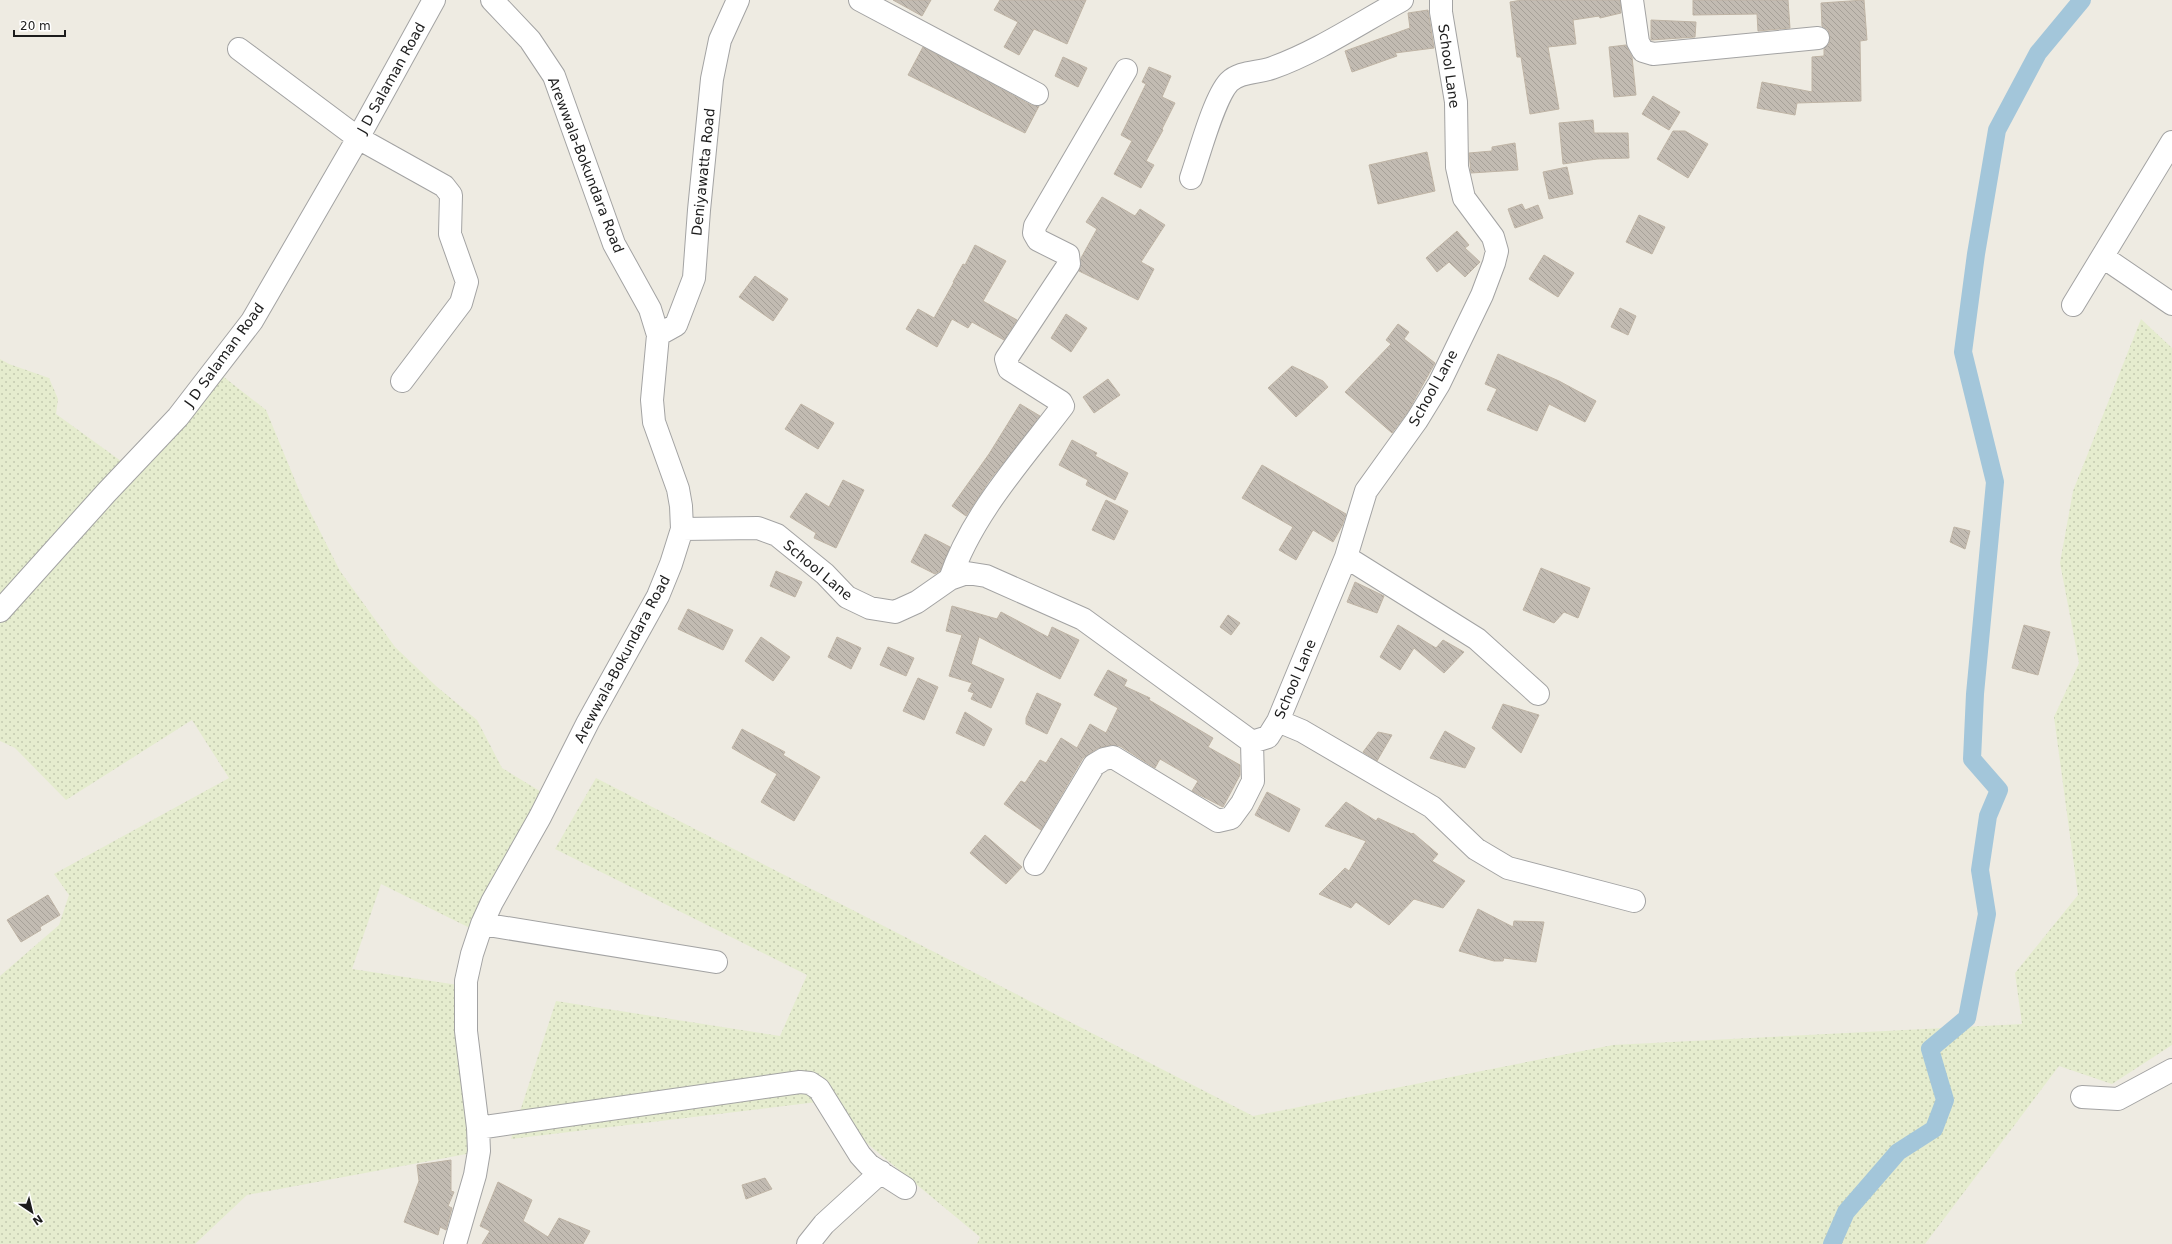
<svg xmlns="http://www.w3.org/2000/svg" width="2172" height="1244" font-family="'DejaVu Sans',sans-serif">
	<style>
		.farmland { fill: url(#farmland-dots) }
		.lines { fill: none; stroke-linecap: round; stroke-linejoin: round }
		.canal { stroke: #a3c6da; stroke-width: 18 }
		.building { fill: url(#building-back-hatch); stroke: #bfb4a5 }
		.minor-casing { stroke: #a3a3a3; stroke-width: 24 }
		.minor { stroke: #fff; stroke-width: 22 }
		.labels { text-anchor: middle; stroke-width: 4; stroke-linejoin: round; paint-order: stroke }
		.street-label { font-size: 14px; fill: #1c1c1c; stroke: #fff }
	</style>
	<defs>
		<pattern id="farmland-dots" width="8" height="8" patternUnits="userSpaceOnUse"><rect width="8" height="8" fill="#e5ecce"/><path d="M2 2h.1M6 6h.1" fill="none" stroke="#c4cab0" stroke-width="1.8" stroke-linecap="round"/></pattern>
		<pattern id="building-back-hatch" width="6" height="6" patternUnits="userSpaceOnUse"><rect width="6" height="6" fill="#c2bbb2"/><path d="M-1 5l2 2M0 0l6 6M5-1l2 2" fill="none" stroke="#a6a098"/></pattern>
	</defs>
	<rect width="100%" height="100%" fill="#eeebe2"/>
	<path class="farmland" d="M2141,319l31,29v697l-60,39 -53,-18 -134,178h-948l3,-7 -163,-135 -306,37 45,-138 224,35 27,-61 -252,-126 41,-71 657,338 360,-71 409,-21 -7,-51 63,-78 -24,-178 25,-54 -19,-100 13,-72z
		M0,359l9,5 40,14 9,21 -2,15 76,55 79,-102 55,43 33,80 41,81 55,76 41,39 41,34 25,48 46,28 -70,136 -97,-48 -29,85 106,16 14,168 -225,42 -52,49h-195v-268l59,-51 10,-30 -15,-21 175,-96 -37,-58 -126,80 -51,-52 -15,-7z"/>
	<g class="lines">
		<path class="canal" d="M1832,1244l14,-32 52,-60 36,-23 11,-29 -15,-51 37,-31 20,-104 -7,-44 8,-54 11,-26 -27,-31 3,-65 20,-212 -32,-130 13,-98 21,-124 41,-77 44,-53"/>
	</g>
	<path class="building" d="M893,0h38l-9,16z
		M1000,0h86l-19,44 -33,-15 -15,26 -15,-8 14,-25 -24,-12z
		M1522,0h98l1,13 -21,5 -1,-2 -26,4 3,24 -28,3 11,62 -29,5 -9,-57h-4l-7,-55z
		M1693,0h95l2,28 -32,3 -1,-17 -64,1z
		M1864,0l3,40 -7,1 1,60 -64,2 -2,12 -38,-7 5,-26 50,10v-35l12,-1v-7l5,-5 1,-7 -2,-7 -6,-4 -1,-23z
		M1428,10l6,38 -39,5 2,3 -45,16 -7,-21 65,-23 -2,-15z
		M1651,20l45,2 -1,15 -44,3z
		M1626,45l6,12 4,38 -22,2 -5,-50z
		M923,47l108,58 8,1 -14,27 -117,-58z
		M1063,57l24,11 -9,19 -23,-11z
		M1149,67l22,9 -9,21 13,6 -13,26 1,1 -17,31 8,4 -13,23 -27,-14 18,-33 -11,-6 25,-51 -4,-2z
		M1653,96l27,16 -11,18 -27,-16z
		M1593,120l1,13h34l1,25 -32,1 -34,5 -4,-41z
		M1673,131h12l23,13 -20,34 -31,-19z
		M1515,143l3,27 -47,3 -2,-20 23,-2v-4z
		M1427,152l8,39 -57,13 -9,-39z
		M1567,167l6,27 -24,5 -6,-27z
		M1102,197l33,19 5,-7 25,16 -24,37 13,7 -16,31 -59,-29 2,-13 16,-29 -11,-7z
		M1522,204l3,6 13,-5 5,13 -28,10 -7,-19z
		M1639,215l26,12 -13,27 -26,-12z
		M1457,231l12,14 -4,3 15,14 -15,15 -16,-15 -12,10 -11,-14z
		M975,245l31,16 -23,40 34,19 -13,20 -32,-18 -4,6 -16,-9 -15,28 -31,-18 12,-20 16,9 20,-36h-1l10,-18 2,1z
		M1544,255l30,18 -16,24 -29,-18z
		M755,276l33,23 -15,22 -34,-24z
		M1620,308l16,8 -8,19 -17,-8z
		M1066,314l21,14 -16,24 -20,-14z
		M1398,324l11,8 -5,7 31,24 -28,50 -15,20 -47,-41 46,-48 -5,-4z
		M1498,354l61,27 37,20 -11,21 -36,-18 -12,27 -50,-21 10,-21 -12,-5z
		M1292,366l31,15 5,6 -32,30 -28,-29z
		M1108,379l12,16 -26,18 -11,-16z
		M801,404l33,19 -16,26 -33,-20z
		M1020,404l20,12 -51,65 -23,35 -14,-10 37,-52z
		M1072,440l25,13 -2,3 33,17 -13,27 -29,-15 2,-5 -29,-15z
		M1262,465l84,49 -4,12 -9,16 -20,-12 -17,30 -17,-10 14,-23 -51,-29z
		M843,480l21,10 -28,58 -22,-10 2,-5 -26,-16 16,-24 23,14z
		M1106,500l22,11 -14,29 -22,-10z
		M1954,527l16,4 -5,18 -15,-7z
		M925,534l25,13 -10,24 -5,3 -24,-12z
		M1541,568l49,20 -12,30 -14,-6 -10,11 -31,-13z
		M776,571l26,11 -7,15 -25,-11z
		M1355,582l29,14 -7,17 -30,-11z
		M952,606l45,13 4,-7 47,25 4,-10 27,13 -19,39 -81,-42 -8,27 33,15 -13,29 -20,-9 3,-6 -6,-2 4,-8 -23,-7 13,-41 -16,-4z
		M688,609l45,21 -10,20 -45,-21z
		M1228,615l12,8 -9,12 -11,-8z
		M1398,625l38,23 7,-8 21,12 -20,21 -30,-25 -14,22 -20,-13z
		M2024,625l26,7 -12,43 -26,-7z
		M761,637l29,20 -17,24 -28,-20z
		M837,637l24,11 -10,21 -23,-12z
		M888,647l26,11 -8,18 -26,-11z
		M1108,670l19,10 -3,6 26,12 -1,2 64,38 -5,9 32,18v10l-17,32 -31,-16 6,-10 -38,-22 -5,9 -35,-22 -9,-1 -13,3 -15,10 -42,72 -37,-26 17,-23 4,2 15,-23 6,3 15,-25 16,10 13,-24 16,9 12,-25 -24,-13z
		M918,678l20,9 -14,33 -21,-9z
		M1037,693l24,11 -14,30 -21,-10v-6z
		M1503,704l36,11 -18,38 -29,-25z
		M965,712l27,17 -8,17 -28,-13z
		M742,729l43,23 -2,3 37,22 -26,44 -33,-19 16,-28 -45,-26z
		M1445,731l30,17 -10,20 -35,-10z
		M1378,732l14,3 -15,26 -14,-9z
		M1267,792l33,17 -11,23 -34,-17z
		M1346,802l30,19 2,-3 34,16 1,-1 25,21 -6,7 33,20 -22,27 -29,-9 -25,26 -33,-23 -5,6 -32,-14 26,-26 4,3 17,-30 -41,-15z
		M985,835l37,32 -16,17 -36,-31z
		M48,895l12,20 -20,12 1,3 -20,12 -14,-22z
		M1478,909l35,18 1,-6 30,1 -8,40 -32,-4 -1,3h-9l-35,-10z
		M451,1160v31l3,1 -6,14 4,2 -6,22 -6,-3 -2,8 -34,-13 15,-41 -2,-16z
		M765,1178l7,11 -26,10 -4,-14z
		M498,1182l34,18 -9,21 25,16 11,-19 31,13 -7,13h-101l8,-13 -10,-5z"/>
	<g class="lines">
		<defs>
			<path id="minor" d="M860,0l177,94
				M1632,0l6,42 5,9 10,3 165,-16
				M239,49l119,89 86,48 7,9 -1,39 17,48 -6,21 -59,78
				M1191,178c8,-23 23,-80 38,-96 11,-11 29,-9 43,-14 45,-16 88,-45 130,-68
				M2103,257l69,47
				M2073,305l99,-163
				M658,335l18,-10 18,-47 5,-68 13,-131 8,-39 18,-40
				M682,529l76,-1 19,7 48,39 22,23 23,11 25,4 22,-10 33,-23 17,-6 19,3 97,43 169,123 16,-5 10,-16 68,-164 20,-66 51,-71 22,-36 43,-89 12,-32 3,-12 -4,-14 -29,-39 -7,-31 -1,-65 -15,-90v-12
				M1346,557l131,82 61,55
				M950,579c22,-65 72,-119 113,-173l-2,-4 -52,-33 -3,-10 63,-95 -1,-9 -30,-15 -4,-7 1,-7 91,-156
				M0,611l106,-118 72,-76 74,-96 106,-183 76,-138
				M1278,721l24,10 130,76 44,42 32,19 126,33
				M1035,864l59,-99 10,-6 9,-2 105,64 13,-3 11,-15 11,-22 -1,-39
				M482,924l234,38
				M2082,1097l36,2 54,-29
				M478,1128l322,-46 10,1 9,6 41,66 9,10 36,23
				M455,1244l20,-69 4,-24 -1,-23 -12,-97v-50l6,-27 10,-30 10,-22 48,-85 48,-95 70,-126 13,-32 11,-35 -1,-23 -3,-17 -24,-67 -2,-22 6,-65 -8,-26 -36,-65 -60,-168 -24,-36 -38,-40
				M808,1244l16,-20 57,-52"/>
		</defs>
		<use href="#minor" class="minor-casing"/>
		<use href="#minor" class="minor"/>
	</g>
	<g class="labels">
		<g class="street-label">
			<text transform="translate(1449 66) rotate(82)" y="5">School Lane</text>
			<text transform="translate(391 78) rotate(-61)" y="5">J D Salaman Road</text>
			<text transform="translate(586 165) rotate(69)" y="5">Arewwala-Bokundara Road</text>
			<text transform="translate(703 172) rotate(-84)" y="5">Deniyawatta Road</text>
			<text transform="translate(224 355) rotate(-54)" y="5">J D Salaman Road</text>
			<text transform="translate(1433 388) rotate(-61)" y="5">School Lane</text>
			<text transform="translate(818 570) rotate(40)" y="5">School Lane</text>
			<text transform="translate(622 659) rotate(-62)" y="5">Arewwala-Bokundara Road</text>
			<text transform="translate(1295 679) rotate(-67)" y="5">School Lane</text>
		</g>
	</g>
	<g transform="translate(32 1212) rotate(145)" stroke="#ffffff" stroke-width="3" paint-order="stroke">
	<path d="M0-3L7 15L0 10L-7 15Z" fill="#1c1c1c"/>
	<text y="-6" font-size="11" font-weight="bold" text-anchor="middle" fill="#1c1c1c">N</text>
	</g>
	<path d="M14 30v6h51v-6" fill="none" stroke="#1c1c1c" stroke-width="2"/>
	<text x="20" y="30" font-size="12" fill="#1c1c1c" stroke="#ffffff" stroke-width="3" paint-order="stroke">20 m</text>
</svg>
